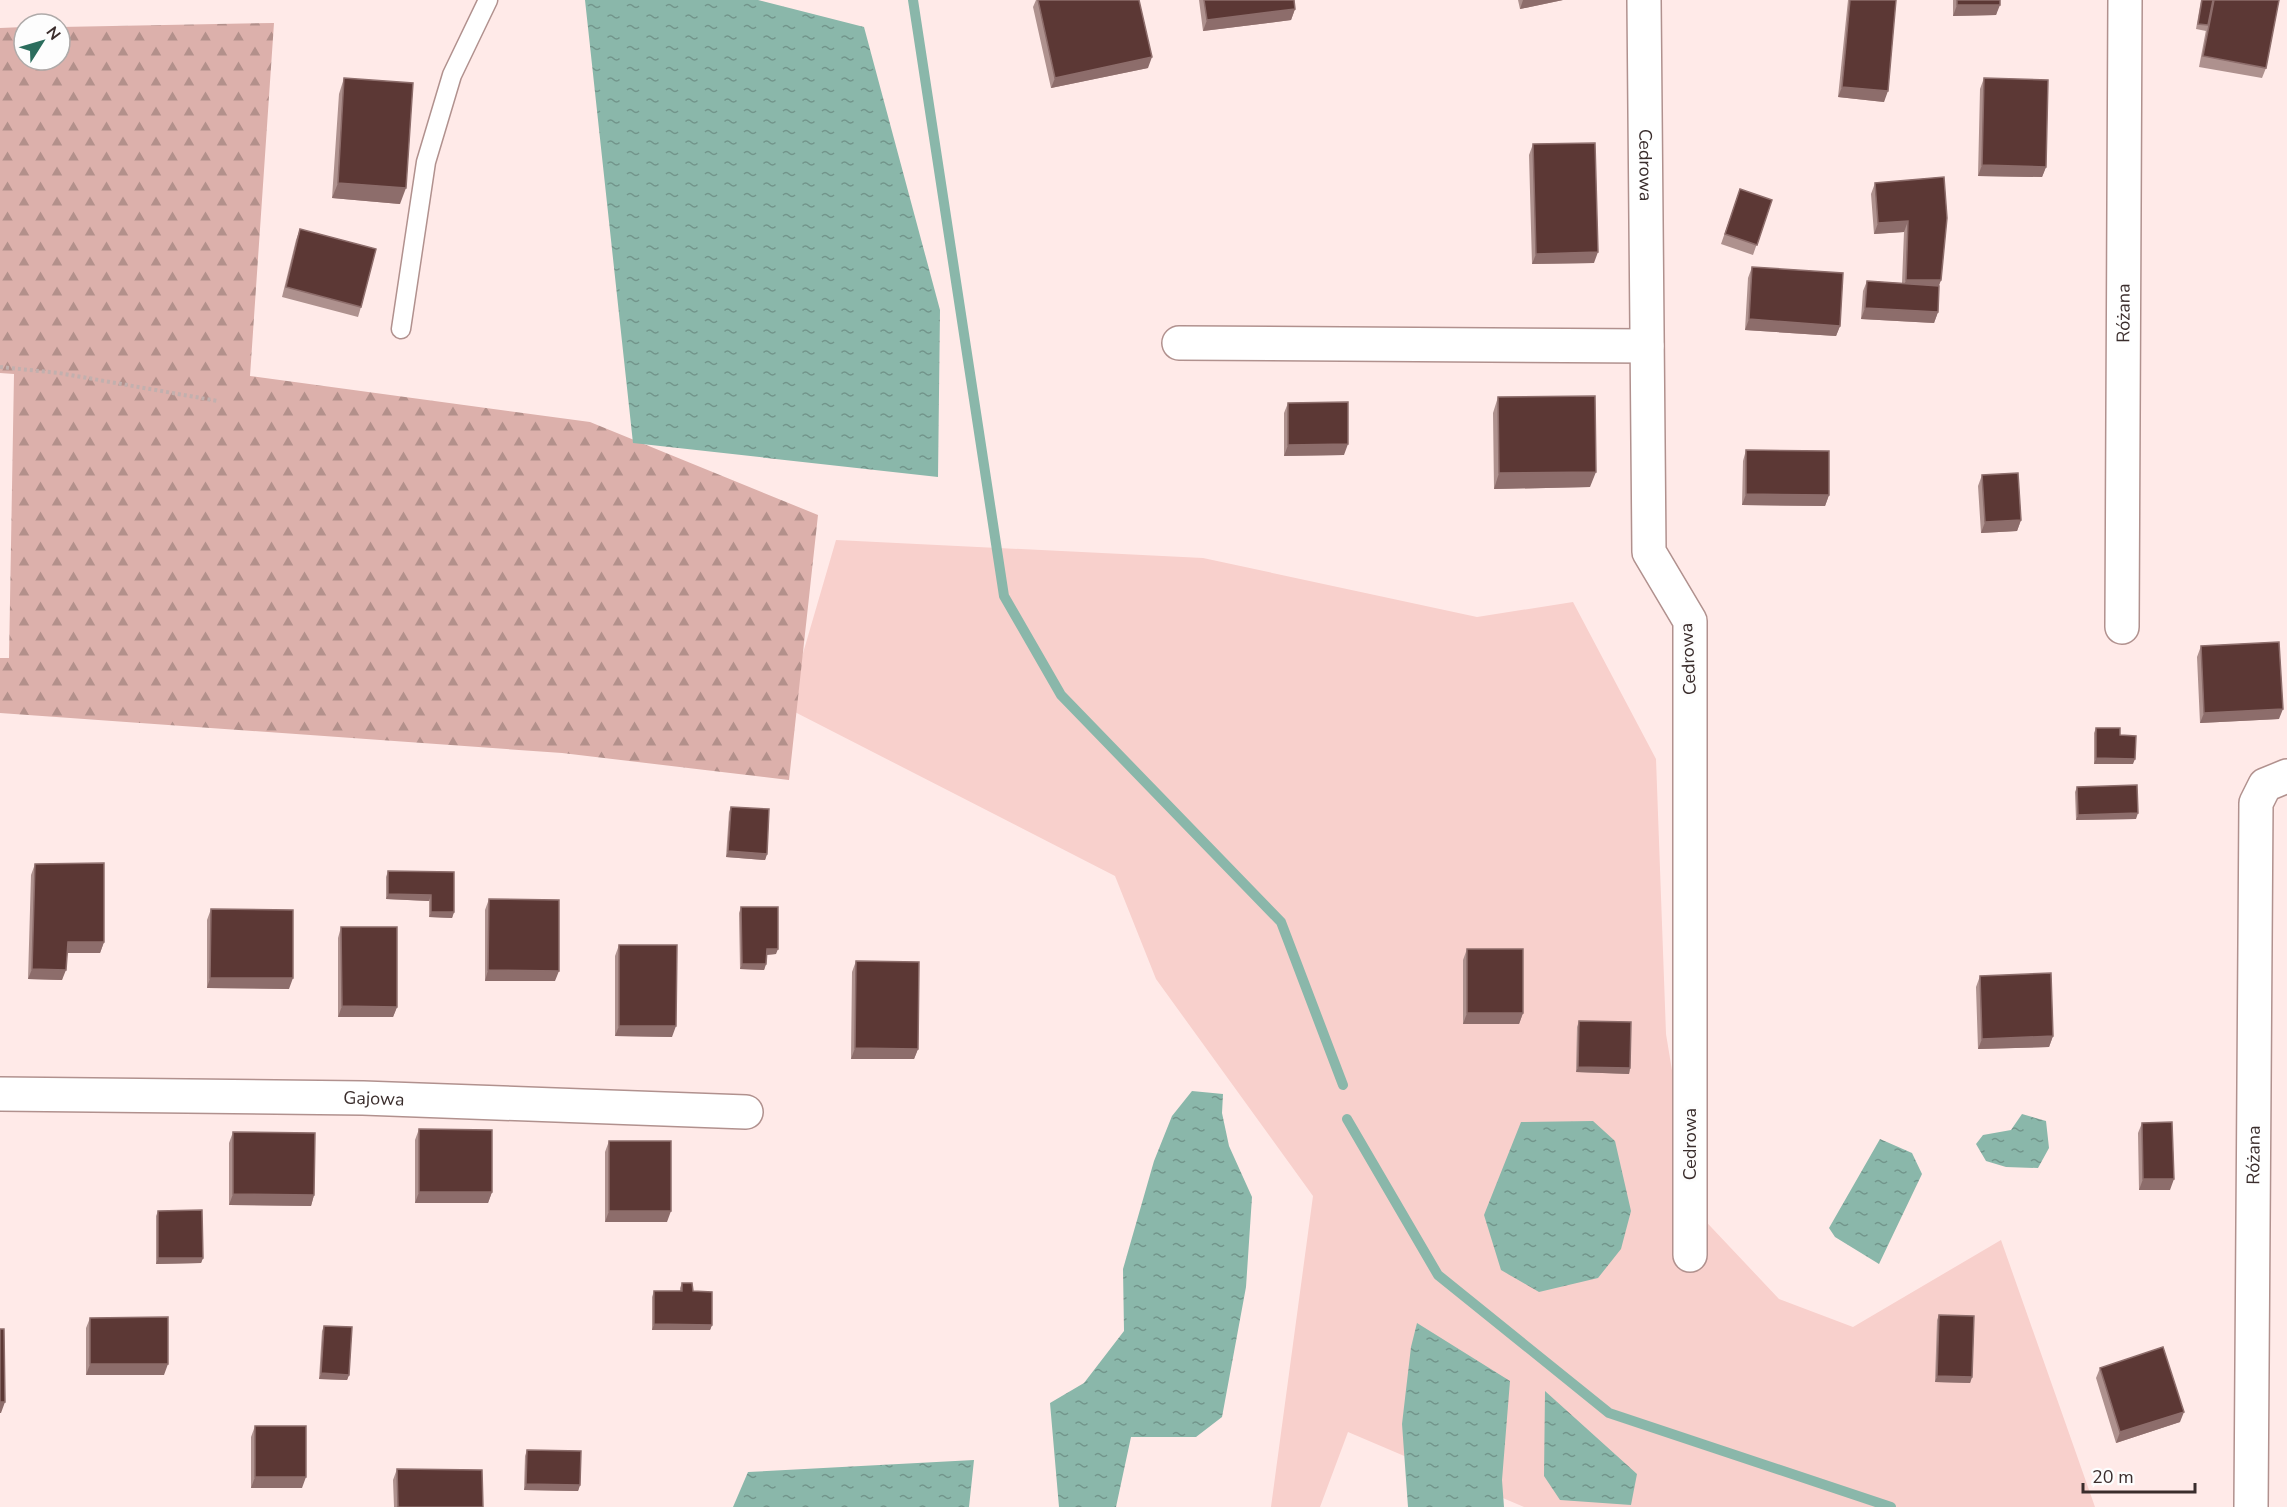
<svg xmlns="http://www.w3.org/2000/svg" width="2287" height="1507" font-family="'Nunito Sans',sans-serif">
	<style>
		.grass { fill: #f8d0cc }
		.forest { fill: url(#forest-firs) }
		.water { fill: url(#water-ripples) }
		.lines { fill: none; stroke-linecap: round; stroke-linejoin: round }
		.stream { stroke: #8ab7aa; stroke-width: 10 }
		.service-casing { stroke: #b1918e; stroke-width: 21 }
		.minor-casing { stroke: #b1918e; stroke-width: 36 }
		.path { stroke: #c2b0ae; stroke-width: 4; stroke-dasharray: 3 3; stroke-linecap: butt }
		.service { stroke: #fff; stroke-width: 18 }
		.minor { stroke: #fff; stroke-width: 33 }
		.wall { fill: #ae918e }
		.shaded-wall { fill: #8d6d6b }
		.building { fill: #5c3835; stroke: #8d6d6b; stroke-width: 1.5 }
		.labels { text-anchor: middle; stroke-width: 6; stroke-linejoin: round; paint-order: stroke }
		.street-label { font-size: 18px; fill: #3a2d2c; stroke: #fdfdfd }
	</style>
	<defs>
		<pattern id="forest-firs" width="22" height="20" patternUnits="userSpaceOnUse" patternTransform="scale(1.5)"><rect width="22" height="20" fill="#dcb0ab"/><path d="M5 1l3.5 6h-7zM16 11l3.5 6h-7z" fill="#b3908b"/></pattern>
		<pattern id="water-ripples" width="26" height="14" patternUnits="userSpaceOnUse" patternTransform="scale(1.5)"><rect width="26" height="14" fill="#8ab7aa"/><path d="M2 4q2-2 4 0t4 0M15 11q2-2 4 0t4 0" fill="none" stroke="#72958b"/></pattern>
	</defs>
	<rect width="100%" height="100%" fill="#ffeae8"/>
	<path class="grass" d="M836,540l367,18 274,59 96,-15 83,157 10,275 29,176 84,89 74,28 148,-87 94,267h-571l-176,-75 -28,75h-49l42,-311 -157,-217 -41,-103 -328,-168z"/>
	<path class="forest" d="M274,23l-24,353 340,46 228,93 -29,265 -227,-27 -562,-40v-55h9l5,-284 -14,-1v-345l24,-1v33h36v-33z"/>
	<path class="water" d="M585,0h173l106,27 76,283 -2,167 -305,-34z
		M1192,1091l31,3 -1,19 7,33 23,51 -6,90 -24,130 -26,20h-65l-15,70h-57l-9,-104 34,-20 40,-52 -1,-62 31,-108 18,-45z
		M2022,1114l24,7 3,27 -11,20 -32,-1 -20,-6 -10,-17 7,-9 28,-5z
		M1593,1121l22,20 16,70 -10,38 -23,29 -59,14 -38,-22 -17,-55 37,-93z
		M1880,1139l32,14 10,21 -43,90 -44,-27 -6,-9z
		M1417,1323l93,58 -8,99 2,27h-96l-6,-83 9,-77z
		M1545,1391l92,83 -6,31 -71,-5 -16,-24z
		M974,1460l-5,47h-236l15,-35z"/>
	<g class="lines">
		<path class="stream" d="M913,0l91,596 57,99 220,227 62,163
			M1347,1119l91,156 171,138 282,94"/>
		<defs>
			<path id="service" d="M401,329l25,-167 26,-87 36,-75"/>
			<g id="minor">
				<path id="s1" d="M1644,0l5,552 41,69v634"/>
				<path d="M1179,343l468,3"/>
				<path id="s2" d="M2122,627l3,-627"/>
				<path id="s3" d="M0,1094l363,4 383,14"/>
				<path id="s4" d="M2251,1507l5,-704 9,-18 22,-9"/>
			</g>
		</defs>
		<use href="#service" class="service-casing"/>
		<use href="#minor" class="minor-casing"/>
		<path class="path" d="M0,367l59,6 159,28"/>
		<use href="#service" class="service"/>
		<use href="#minor" class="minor"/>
	</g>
	<path class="wall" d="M1036,0h103l9,68 -97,20 -18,-81z
		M1199,0h95l1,9 -4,11 -88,11z
		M1518,0h45l-43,9z
		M1848,0h48l-12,102 -46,-5z
		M1953,0h47l-4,15 -43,1z
		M2201,0h78l-13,68 -4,10 -63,-11 7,-37v1l-10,-2z
		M344,78l56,126 -68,-6 7,-104z
		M1984,78l62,89 -4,10 -64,-1 2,-87z
		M1533,144l61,119 -62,1 -3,-109z
		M1944,177l-3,103 -2,5 -1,27 -4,11 -73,-4 2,-28 4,-10 35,2 2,-51 -30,2 -3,-40 4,-11z
		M1740,189l32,11 -19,55 -32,-11z
		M300,229l61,78 -3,10 -76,-20 14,-57z
		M1752,267l88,59 -4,10 -91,-6 3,-52z
		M1498,397l92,90 -96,2 -1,-76z
		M1288,403l56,52 -60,1v-43z
		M1746,450l83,45 -4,11 -83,-1 1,-44z
		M1982,475l39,45 -4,11 -36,2 -3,-47z
		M2201,646l78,73 -79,4 -3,-66z
		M2096,728l24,7 13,29h-39v-31z
		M2077,787l59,32 -60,1 -1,-28z
		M731,807l36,47 -2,6 -39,-3 3,-45z
		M35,864l69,78 -4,11h-33l-5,27 -34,-1 3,-104z
		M388,871l66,1v40l-2,6 -23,-1v-16l-43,-2v-22z
		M489,899l66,82h-70v-71z
		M741,907l35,47 -10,1v9l-2,6 -24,-1 -1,-56z
		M211,909l78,80 -82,-1v-68z
		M341,927l56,80 -4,10h-55v-79z
		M619,945l53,92 -57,-1v-80z
		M1467,949l56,64 -4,11h-56v-64z
		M856,961l62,88 -4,10h-63l1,-87z
		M1980,976l73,60 -4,11 -71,2 -2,-62z
		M1579,1021l51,47 -1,6 -53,-2 1,-45z
		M2142,1123l28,67h-31l-1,-57z
		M419,1129l73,63 -4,11h-73v-63z
		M233,1132l81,63 -3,11 -82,-1v-62z
		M609,1141l58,81h-62v-70z
		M158,1211l45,47 -2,5 -45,1v-48z
		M682,1283l11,8 19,34 -2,5h-58v-33l2,-6h26v-3z
		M1939,1315l33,62 -2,6 -35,-1 2,-62z
		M90,1318l74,57h-78v-47z
		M324,1326l25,49 -2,5 -28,-1 3,-48z
		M2100,1368l80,54 -64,21 -20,-65z
		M255,1426l47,62h-51v-51z
		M527,1450l53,35 -2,6 -54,-1 1,-34z
		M397,1469l86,38h-89l-1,-27z"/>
	<path class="shaded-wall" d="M1523,0h40l-43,9z
		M1957,5h43l-4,10 -43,1z
		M1295,9l-4,11 -88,11 4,-11z
		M1152,57l-4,11 -97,20 4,-10z
		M1842,87l46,4 -4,11 -46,-5z
		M1982,165l64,2 -4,10 -64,-1z
		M338,183l68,5 -6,16 -68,-6z
		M1908,221l-4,11 -30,2 4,-11z
		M1598,252l-4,11 -62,1 4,-10z
		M1906,280h35l-4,11h-35z
		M1865,308l73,4 -4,11 -73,-4z
		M1749,319l91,7 -4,10 -91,-6z
		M1348,444l-4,11 -60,1 4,-11z
		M1596,472l-6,15 -96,2 5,-16z
		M1746,494l83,1 -4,11 -83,-1z
		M2021,520l-4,11 -36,2 4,-11z
		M2283,709l-4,10 -79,4 4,-10z
		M2096,758l39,1 -2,5h-39z
		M2138,813l-2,6 -60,1 2,-5z
		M728,851l39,3 -2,6 -39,-3z
		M388,894l43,1 -2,6 -43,-2z
		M431,912h23l-2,6 -23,-1z
		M68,942h36l-4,11h-36z
		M767,949h11l-2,5 -11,1z
		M742,964h24l-2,6 -24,-1z
		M32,969l34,1 -4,10 -34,-1z
		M488,970l71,1 -4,10h-70z
		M210,978h83l-4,11 -82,-1z
		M342,1006l55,1 -4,10h-55z
		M1467,1013h56l-4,11h-56z
		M619,1026h57l-4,11 -57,-1z
		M2053,1036l-4,11 -71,2 4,-10z
		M855,1048l63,1 -4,10h-63z
		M1578,1067l52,1 -1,6 -53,-2z
		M2143,1179h31l-4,11h-31z
		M419,1192h73l-4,11h-73z
		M233,1194l81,1 -3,11 -82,-1z
		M609,1211h62l-4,11h-62z
		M158,1258h45l-2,5 -45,1z
		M654,1324l58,1 -2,5h-58z
		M90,1364h78l-4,11h-78z
		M321,1373l28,2 -2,5 -28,-1z
		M1937,1376l35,1 -2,6 -35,-1z
		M0,1402h5l-4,11h-1z
		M2184,1412l-4,10 -64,21 4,-11z
		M255,1477h51l-4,11h-51z
		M526,1484l54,1 -2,6 -54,-1z"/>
	<path class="building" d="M1038,0h101l13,57 -97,21z
		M1204,0h90l1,9 -88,11z
		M1850,0h46l-8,91 -46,-4z
		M1957,0h43v5h-43z
		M2202,0h11l-5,25 -10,-1z
		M2214,0h65l-13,68 -63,-12z
		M344,78l69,5 -7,105 -68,-5z
		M1984,78l64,2 -2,87 -64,-2z
		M1595,143l3,109 -62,2 -3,-110z
		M1944,177l3,41 -6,62h-35l2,-59 -30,2 -3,-40z
		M1740,189l32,11 -15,45 -32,-11z
		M300,229l76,20 -15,58 -75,-20z
		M1752,267l91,6 -3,53 -91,-7z
		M1867,281l72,5 -1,26 -73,-4z
		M1595,396l1,76 -97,1 -1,-76z
		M1348,402v42l-60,1v-42z
		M1746,450l83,1v44l-83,-1z
		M2018,473l3,47 -36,2 -3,-47z
		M2279,642l4,67 -79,4 -3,-67z
		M2096,728h24v7l16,1 -1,23 -39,-1z
		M2137,785l1,28 -60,2 -1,-28z
		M731,807l38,2 -2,45 -39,-3z
		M104,863v79h-36l-2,28 -34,-1 3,-105z
		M388,871l66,1v40h-23v-17l-43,-1z
		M489,899l70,1v71l-71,-1z
		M741,907h37v42h-11l-1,15h-24z
		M211,909l82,1v68h-83z
		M341,927h56v80l-55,-1z
		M619,945h58l-1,81h-57z
		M1467,949h56v64h-56z
		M856,961l63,1 -1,87 -63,-1z
		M2051,973l2,63 -71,3 -2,-63z
		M1579,1021l52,1 -1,46 -52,-1z
		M2172,1122l2,57h-31l-1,-56z
		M419,1129l73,1v62h-73z
		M233,1132l82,1 -1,62 -81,-1z
		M609,1141h62v70h-62z
		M202,1210l1,48h-45v-47z
		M682,1283h10l1,8 19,1v33l-58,-1v-33h28z
		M1939,1315l35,1 -2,61 -35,-1z
		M168,1317v47h-78v-46z
		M324,1326l28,1 -3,48 -28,-2z
		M0,1329h4l1,73h-5z
		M2163,1347l21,65 -64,20 -20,-64z
		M255,1426h51v51h-51z
		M527,1450l54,1 -1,34 -54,-1z
		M397,1469l85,1 1,37h-85z"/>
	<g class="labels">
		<g class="street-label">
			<text dy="6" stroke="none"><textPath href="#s1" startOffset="165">Cedrowa</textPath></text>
			<text dy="6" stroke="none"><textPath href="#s2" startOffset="314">Różana</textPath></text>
			<text transform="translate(1688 659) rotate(-93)" y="6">Cedrowa</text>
			<text dy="6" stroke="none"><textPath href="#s3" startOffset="374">Gajowa</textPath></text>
			<text transform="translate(1690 1144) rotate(-90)" y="6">Cedrowa</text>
			<text dy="6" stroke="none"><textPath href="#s4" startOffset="352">Różana</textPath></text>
		</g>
	</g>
	<g transform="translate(42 42) rotate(53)"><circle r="28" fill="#fdfdfd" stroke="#afaaa9" stroke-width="1.5"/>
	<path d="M0-4.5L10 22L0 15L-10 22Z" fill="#2b6d5d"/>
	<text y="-9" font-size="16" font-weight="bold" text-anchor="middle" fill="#3a2d2c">N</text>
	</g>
	<path d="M2083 1483v9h112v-9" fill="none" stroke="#3a2d2c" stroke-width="3"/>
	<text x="2092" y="1483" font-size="18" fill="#3a2d2c" stroke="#fdfdfd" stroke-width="4.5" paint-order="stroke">20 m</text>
</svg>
